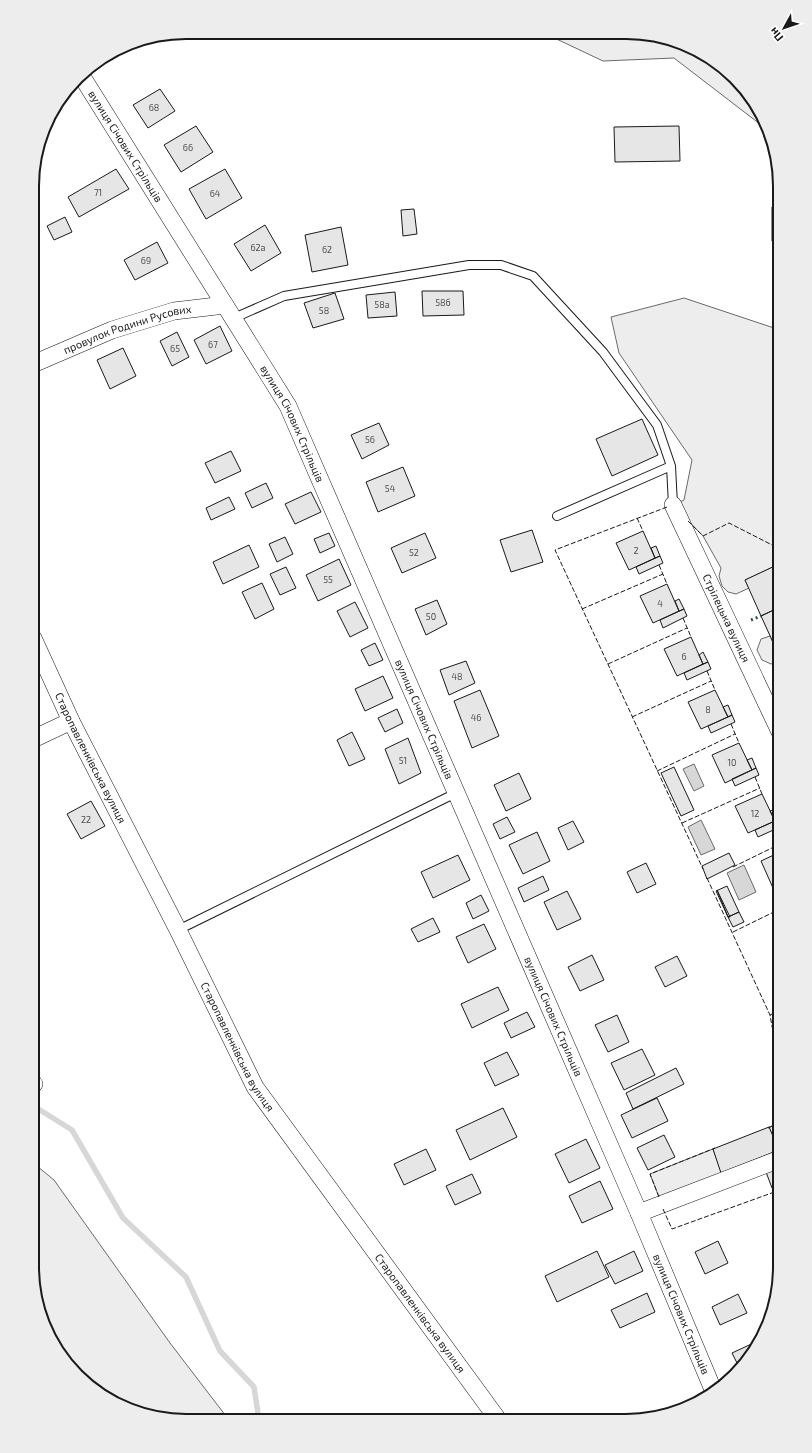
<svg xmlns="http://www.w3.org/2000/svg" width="812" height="1453" font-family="'Exo 2',sans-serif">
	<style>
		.built { fill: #ededed; stroke: #6a6a6a }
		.water { fill: #d7d7d7; stroke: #6a6a6a }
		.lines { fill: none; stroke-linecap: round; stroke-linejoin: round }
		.stream { stroke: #d7d7d7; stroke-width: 5.5 }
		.building { fill: #e6e6e6; stroke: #1a1a1a }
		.lane-casing { stroke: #1a1a1a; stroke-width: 10 }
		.street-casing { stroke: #1a1a1a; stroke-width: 18 }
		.lane { stroke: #fff; stroke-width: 8 }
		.street { stroke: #fff; stroke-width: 17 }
		.hedge { stroke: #2b5a34; stroke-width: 3; stroke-dasharray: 2 3; stroke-linecap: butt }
		.fence { stroke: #1a1a1a; stroke-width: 1; stroke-dasharray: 5 2; stroke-linecap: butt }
		.labels { text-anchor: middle; stroke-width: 3; stroke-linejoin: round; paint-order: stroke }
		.number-label { font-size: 9px; fill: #4d4d4d }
		.street-label { font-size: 11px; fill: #1a1a1a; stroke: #fff }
		.rim { fill: none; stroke: #1a1a1a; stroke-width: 2 }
	</style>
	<rect width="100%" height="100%" fill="#fff"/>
	<path class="built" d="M546,34l110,1 38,13 33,22 27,30 15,31 -95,-73 -71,3z
		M684,298l96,32v225l-3,10 -32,15 4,8 -13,6 -8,-2 -6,-6 -3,-10 2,-8 -18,-32 -30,-31 11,-5 8,-40 -73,-107 -8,-36z
		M770,636l7,14 3,-1v12l-9,3 -9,-4 -5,-10 4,-11z
		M780,1123v27h-1l-10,-23z
		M713,1149l13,36 -62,25 -14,-36z
		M32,1162l22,18 116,163 59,77h-64l-38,-11 -42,-26 -27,-30 -18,-36 -8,-50z"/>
	<path class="water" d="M694,764l10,22 -10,5 -11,-22z
		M701,820l14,29 -14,6 -13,-28z
		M744,865l12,27 -17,8 -12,-27z"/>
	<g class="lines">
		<path class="stream" d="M32,1105l40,25 51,88 63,59 34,74 34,36 5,33"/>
	</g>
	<path class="building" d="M160,89l15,22 -27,17 -15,-23z
		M196,126l17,26 -32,20 -17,-27z
		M679,126l1,35 -65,1 -1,-35z
		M116,169l13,20 -50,28 -11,-20z
		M225,169l17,29 -36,21 -17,-30z
		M772,207h8v34h-8z
		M414,209l3,25 -14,2 -2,-26z
		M65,217l7,15 -18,8 -7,-14z
		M265,225l16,28 -30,18 -17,-27z
		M341,227l7,38 -36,7 -7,-37z
		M157,242l11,21 -33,17 -11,-20z
		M422,291h41l1,24 -41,1z
		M395,292l2,24 -29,2 -2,-23z
		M335,293l9,26 -31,9 -9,-25z
		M220,326l12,25 -26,13 -12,-24z
		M177,332l12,25 -17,9 -12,-25z
		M123,348l13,28 -26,13 -13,-29z
		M642,419l16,36 -46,21 -16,-37z
		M379,423l10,22 -27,14 -11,-24z
		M231,451l10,20 -26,12 -10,-20z
		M403,467l12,29 -37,16 -12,-30z
		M266,483l7,15 -21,10 -7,-15z
		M311,492l10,20 -26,12 -10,-20z
		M229,497l6,12 -24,11 -5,-12z
		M532,530l11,32 -32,10 -11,-32z
		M643,531l12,27 -26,12 -13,-27z
		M329,533l6,13 -15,7 -6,-14z
		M425,533l11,25 -34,15 -11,-25z
		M285,537l8,17 -16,8 -8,-18z
		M249,545l10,22 -36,17 -10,-22z
		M656,546l4,10 -5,2 -4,-10z
		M660,556l3,7 -24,11 -3,-7z
		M339,559l12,26 -33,16 -12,-26z
		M777,565l3,6v36l-19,9 -16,-36z
		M286,567l10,21 -16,7 -10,-21z
		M262,583l12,26 -19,10 -13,-27z
		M667,584l12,27 -26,12 -13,-27z
		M679,599l5,10 -5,2 -4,-10z
		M437,600l10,24 -21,11 -11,-26z
		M355,602l13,26 -18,9 -13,-26z
		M780,607v42l-3,2 -16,-35z
		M684,609l3,7 -24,12 -3,-8z
		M691,637l12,27 -26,12 -13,-27z
		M375,643l8,17 -14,6 -8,-16z
		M703,652l5,10 -5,2 -4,-9z
		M466,661l9,22 -26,12 -9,-25z
		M708,662l3,7 -24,11 -3,-7z
		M383,676l10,22 -28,13 -10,-22z
		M480,690l19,46 -27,12 -18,-47z
		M715,690l13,27 -27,12 -13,-27z
		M728,705l4,10 -4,2 -5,-10z
		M397,709l6,14 -18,9 -7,-14z
		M732,715l3,7 -24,11 -3,-7z
		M352,732l13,27 -16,7 -12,-26z
		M408,738l13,35 -22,11 -14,-35z
		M739,743l13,27 -27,13 -13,-28z
		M752,758l4,10 -4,2 -5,-10z
		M674,767l20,43 -13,6 -20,-43z
		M756,768l3,7 -24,11 -3,-7z
		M519,773l12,26 -25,12 -12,-26z
		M762,794l13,27 -27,12 -13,-27z
		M91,801l14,25 -24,13 -14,-25z
		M775,809l4,10 -4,2 -5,-10z
		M507,817l8,15 -15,7 -7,-15z
		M779,819l1,8 -22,10 -3,-7z
		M573,821l11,21 -16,8 -10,-22z
		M537,832l13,29 -27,13 -14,-29z
		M780,852v33l-7,3 -12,-27z
		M729,853l6,12 -28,14 -5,-13z
		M458,855l12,25 -37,18 -12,-26z
		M646,863l10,21 -19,9 -10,-21z
		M543,876l6,14 -25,12 -6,-14z
		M727,886l12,26 -11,5 -12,-26z
		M717,890l13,27h-2z
		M567,891l14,28 -24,11 -13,-28z
		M481,895l8,16 -16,8 -7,-16z
		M739,912l5,10 -11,5 -5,-10z
		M433,918l7,14 -22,10 -7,-13z
		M484,924l12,25 -28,14 -12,-26z
		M780,938v16l-7,-14z
		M592,955l12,25 -24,11 -12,-24z
		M677,956l10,20 -22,11 -10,-20z
		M498,987l11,23 -37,18 -11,-24z
		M527,1012l8,15 -24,11 -7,-15z
		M617,1015l12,27 -21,10 -13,-27z
		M642,1049l13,26 -31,15 -13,-27z
		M507,1052l12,23 -24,11 -11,-23z
		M676,1068l8,16 -51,25 -7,-16z
		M657,1098l11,23 -36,17 -11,-23z
		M503,1108l14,29 -47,23 -14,-30z
		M769,1127l10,23 -58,23 -8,-24z
		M664,1135l11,22 -27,13 -11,-22z
		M586,1139l14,29 -31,15 -14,-29z
		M426,1149l10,21 -32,15 -10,-21z
		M780,1167v18l-8,3 -6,-16z
		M472,1174l9,19 -26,12 -9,-19z
		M600,1181l13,28 -31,14 -13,-27z
		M718,1241l10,22 -23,11 -10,-22z
		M597,1251l12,26 -52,25 -12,-26z
		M634,1251l9,20 -28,13 -10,-19z
		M647,1293l8,19 -35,16 -9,-18z
		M738,1294l9,19 -27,12 -8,-18z
		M760,1340l-12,21 -9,6 -7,-14z"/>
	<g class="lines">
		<defs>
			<path id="lane" d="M234,318l50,-22 185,-31h32l32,11 70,76 54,73 14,41 2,39
				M557,516l114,-50
				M178,930l278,-137"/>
			<g id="street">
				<path id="s1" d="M81,75l207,331 351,807 75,179"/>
				<path id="s2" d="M33,364l79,-34 62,-19 51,-6"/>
				<path id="s3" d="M673,505l107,227"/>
				<path id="s4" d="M33,638l38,83 107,209 77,157 244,334"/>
				<path d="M33,739l38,-18"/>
				<path d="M32,1083l2,1"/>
				<path d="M639,1213l141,-54"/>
			</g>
		</defs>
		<use href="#lane" class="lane-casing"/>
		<use href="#street" class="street-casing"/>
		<use href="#lane" class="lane"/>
		<use href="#street" class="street"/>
		<path class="hedge" d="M751,620l10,-4"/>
		<path class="fence" d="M667,507l-112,43 148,319
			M637,518l6,13
			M688,521l15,15 26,-13 51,26
			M659,565l8,19
			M582,609l81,-35
			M683,618l8,19
			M608,664l79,-36
			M707,671l8,19
			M632,717l79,-36
			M731,724l8,19
			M657,771l78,-37
			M755,777l7,17
			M682,823l78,-35
			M777,828l3,5
			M733,867l47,-23
			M707,878l63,137 4,22 6,11
			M733,932l47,-23
			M770,1015l10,-5
			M768,1128l12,-5
			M659,1197l-9,-23 65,-26
			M663,1209l9,20 108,-39"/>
	</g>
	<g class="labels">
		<g class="number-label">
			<text x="154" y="111">68</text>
			<text x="188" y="151">66</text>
			<text x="98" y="196">71</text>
			<text x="215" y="197">64</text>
			<text x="258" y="251">62а</text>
			<text x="327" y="253">62</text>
			<text x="146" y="264">69</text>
			<text x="443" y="306">58б</text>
			<text x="382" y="308">58а</text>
			<text x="324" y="314">58</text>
			<text x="213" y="348">67</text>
			<text x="175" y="352">65</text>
			<text x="370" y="443">56</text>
			<text x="390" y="492">54</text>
			<text x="636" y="554">2</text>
			<text x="414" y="556">52</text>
			<text x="328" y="583">55</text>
			<text x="660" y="607">4</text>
			<text x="431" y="620">50</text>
			<text x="684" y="660">6</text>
			<text x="457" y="680">48</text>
			<text x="708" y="713">8</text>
			<text x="476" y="721">46</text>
			<text x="403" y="764">51</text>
			<text x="732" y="766">10</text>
			<text x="755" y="817">12</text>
			<text x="86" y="823">22</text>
		</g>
		<g class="street-label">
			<text dy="4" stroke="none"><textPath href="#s1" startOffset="84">вулиця Січових Стрільців</textPath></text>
			<text dy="4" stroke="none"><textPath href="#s2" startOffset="101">провулок Родини Русових</textPath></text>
			<text dy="4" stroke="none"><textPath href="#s1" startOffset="408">вулиця Січових Стрільців</textPath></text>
			<text dy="4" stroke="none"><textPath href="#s3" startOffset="125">Стрілецька вулиця</textPath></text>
			<text dy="4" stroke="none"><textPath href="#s1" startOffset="732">вулиця Січових Стрільців</textPath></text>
			<text dy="4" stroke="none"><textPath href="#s4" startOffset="133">Старопавленківська вулиця</textPath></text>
			<text dy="4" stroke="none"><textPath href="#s1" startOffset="1056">вулиця Січових Стрільців</textPath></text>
			<text dy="4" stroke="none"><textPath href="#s4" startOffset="457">Старопавленківська вулиця</textPath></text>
			<text dy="4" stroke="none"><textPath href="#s4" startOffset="781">Старопавленківська вулиця</textPath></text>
			<text dy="4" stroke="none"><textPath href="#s1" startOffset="1380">вулиця Січових Стрільців</textPath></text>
		</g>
	</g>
	<path d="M0 0H812V1453H0ZM186 39H626A147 147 0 0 1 773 186V1267A147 147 0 0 1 626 1414H186A147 147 0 0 1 39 1267V186A147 147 0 0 1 186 39Z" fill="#ededed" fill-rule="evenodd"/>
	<path class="rim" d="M186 39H626A147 147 0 0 1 773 186V1267A147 147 0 0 1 626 1414H186A147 147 0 0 1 39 1267V186A147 147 0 0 1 186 39Z"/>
	<g transform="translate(784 28) rotate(230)" stroke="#ffffff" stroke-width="3" paint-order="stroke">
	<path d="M0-3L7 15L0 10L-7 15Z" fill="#1a1a1a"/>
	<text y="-6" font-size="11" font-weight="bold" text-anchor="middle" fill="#1a1a1a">Пн</text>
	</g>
</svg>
